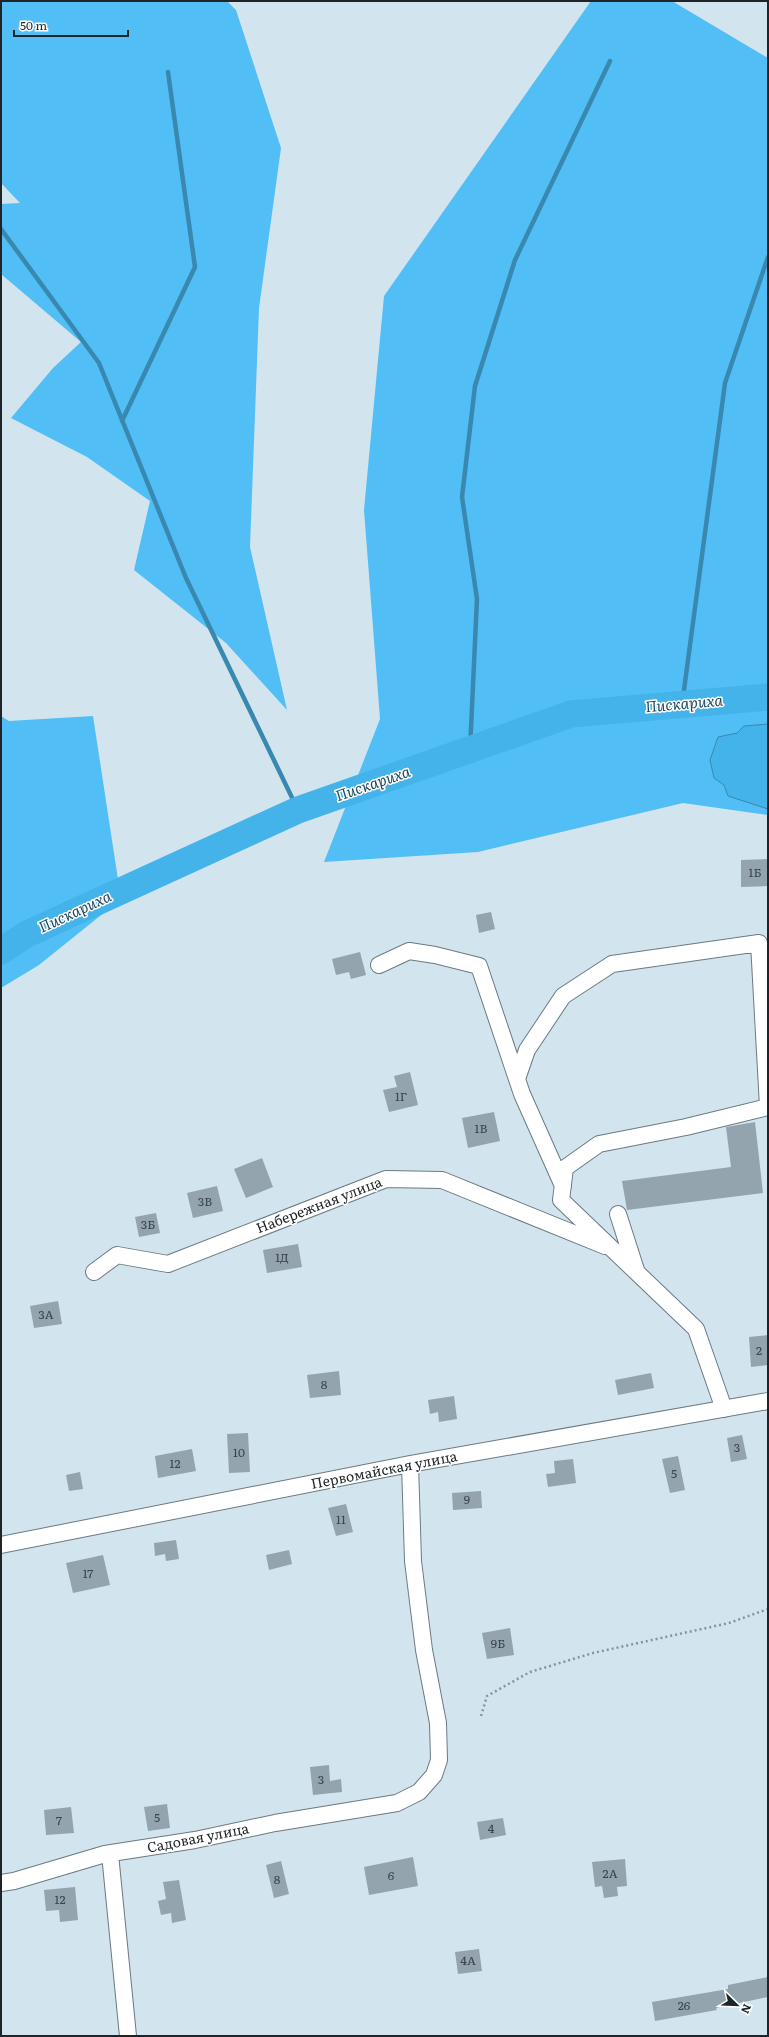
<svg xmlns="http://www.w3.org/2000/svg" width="769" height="2037" font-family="Literata,serif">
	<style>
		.forest { fill: #51bef6 }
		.water { fill: #44b3ea; stroke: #3988b0 }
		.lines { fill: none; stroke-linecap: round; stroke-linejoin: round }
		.stream { stroke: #3988b0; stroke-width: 4.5 }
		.river { stroke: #44b3ea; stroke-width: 27 }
		.building { fill: #93a4ae }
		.minor-casing { stroke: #6a7a83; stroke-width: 18 }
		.path { stroke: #87939b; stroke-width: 2.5; stroke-dasharray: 2 3; stroke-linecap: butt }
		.minor { stroke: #fff; stroke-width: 16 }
		.labels { text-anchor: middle; stroke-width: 3; stroke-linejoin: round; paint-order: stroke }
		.number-label { font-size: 12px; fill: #3b444a }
		.street-label { font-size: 14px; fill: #1e2428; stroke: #fff }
		.water-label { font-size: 15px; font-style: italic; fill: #1d4a61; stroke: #fff }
	</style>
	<rect width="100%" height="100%" fill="#d2e4ee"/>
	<path class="forest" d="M1,1h226l9,9 45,138 -22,160 -9,239 37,163 -61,-67 -92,-73 16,-69 -63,-44 -76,-39 42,-50 28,-26 -80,-68v-70l19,-1 -19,-20z
		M591,1h81l96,57v757l-85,-12 -205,49 -154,10 56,-143 -16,-209 20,-214z
		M1,716l8,5 84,-5 28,183 -82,66 -38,23z"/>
	<path class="water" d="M768,724v85l-40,-13 -4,-11 -10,-7 -4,-18 8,-23 19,-4 7,-7z"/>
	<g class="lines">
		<path class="stream" d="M1,229l98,134 87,215 112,232
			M122,421l73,-154 -27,-195
			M682,705l43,-322 43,-126
			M470,750l7,-151 -15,-102 13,-111 40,-126 95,-199"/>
		<path class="river" d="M1,951l26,-17 271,-124 273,-96 197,-17"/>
	</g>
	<path class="building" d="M768,859v27l-27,1v-27z
		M491,912l4,17 -16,4 -3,-18z
		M360,952l6,23 -15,4 -2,-7 -13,3 -4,-16z
		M410,1072l8,33 -29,7 -6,-22 14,-3 -3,-11z
		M494,1112l6,29 -32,7 -6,-30z
		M755,1122l8,71 -136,17 -5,-29 109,-14 -5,-40z
		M262,1158l11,29 -27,11 -12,-29z
		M217,1186l6,25 -30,7 -6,-25z
		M156,1213l4,20 -21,4 -4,-20z
		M298,1244l4,23 -35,6 -4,-23z
		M58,1301l4,23 -28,4 -4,-22z
		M768,1335v30l-17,2 -2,-30z
		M339,1371l2,24 -31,3 -3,-23z
		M651,1373l3,15 -36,7 -3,-15z
		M454,1396l3,23 -18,3 -1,-10 -8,2 -2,-14z
		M248,1433l2,39 -21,1 -2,-39z
		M742,1435l5,24 -16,3 -4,-24z
		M192,1449l4,22 -38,7 -3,-22z
		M678,1456l7,34 -15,3 -8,-34z
		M573,1459l3,24 -28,4 -2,-13 9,-1 -1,-12z
		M80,1472l3,17 -14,2 -3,-16z
		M481,1491l1,17 -29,2 -1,-17z
		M346,1504l7,28 -17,4 -8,-28z
		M176,1540l3,19 -13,2 -1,-7 -10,2 -1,-13z
		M289,1550l3,14 -23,6 -3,-15z
		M103,1555l7,30 -37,8 -7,-30z
		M510,1628l4,27 -27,4 -5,-26z
		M329,1765l1,16 11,-2 1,13 -29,3 -3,-28z
		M167,1804l3,24 -22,3 -4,-24z
		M71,1807l3,26 -28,2 -2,-25z
		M503,1818l3,17 -26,5 -3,-18z
		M413,1857l5,29 -49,9 -5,-28z
		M625,1859l2,27 -10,1 1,9 -14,2 -2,-12 -7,1 -3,-25z
		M281,1861l8,33 -15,4 -8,-33z
		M179,1880l7,40 -14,3 -1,-10 -10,2 -3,-14 8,-2 -3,-17z
		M75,1887l3,33 -18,2 -1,-12 -13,1 -2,-21z
		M479,1949l3,22 -24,3 -3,-22z
		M768,1977v20l-52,11 1,2 -62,11 -3,-19 76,-13v-4z"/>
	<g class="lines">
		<defs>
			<path id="minor" d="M379,965l30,-14 26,4 44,11 43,128 41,92
				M517,1079l10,-29 36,-54 49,-32 147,-21 9,164 -82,20 -87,17 -34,24 -4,32 135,129 28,80
				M618,1214l18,56
				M94,1272l23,-17 51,9 218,-85 56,1 163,66
				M1,1545l409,-81 358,-63
				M110,1854l18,182
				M1,1883l13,-2 91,-27 90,-14 80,-17 122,-20 22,-11 15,-17 5,-15 -1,-37 -14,-73 -11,-89 -3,-97"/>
		</defs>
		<use href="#minor" class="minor-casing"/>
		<path class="path" d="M481,1716l6,-20 43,-24 63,-19 136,-30 39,-14"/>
		<use href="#minor" class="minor"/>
	</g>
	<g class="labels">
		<g class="number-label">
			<text x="755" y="877">1Б</text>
			<text x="401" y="1101">1Г</text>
			<text x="481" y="1133">1В</text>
			<text x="205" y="1206">3В</text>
			<text x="148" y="1229">3Б</text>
			<text x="282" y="1262">1Д</text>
			<text x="46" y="1319">3А</text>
			<text x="759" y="1355">2</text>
			<text x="324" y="1389">8</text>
			<text x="737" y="1452">3</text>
			<text x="239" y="1457">10</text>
			<text x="175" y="1468">12</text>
			<text x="674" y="1478">5</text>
			<text x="467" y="1504">9</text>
			<text x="341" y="1524">11</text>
			<text x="88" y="1578">17</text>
			<text x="498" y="1648">9Б</text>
			<text x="321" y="1784">3</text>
			<text x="157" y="1822">5</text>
			<text x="59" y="1825">7</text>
			<text x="491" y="1833">4</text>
			<text x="610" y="1878">2А</text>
			<text x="391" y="1880">6</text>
			<text x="277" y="1884">8</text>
			<text x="60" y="1904">12</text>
			<text x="468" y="1965">4А</text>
			<text x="684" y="2010">26</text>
		</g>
		<g class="street-label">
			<text transform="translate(319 1205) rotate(-21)" y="5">Набережная улица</text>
			<text transform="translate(384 1470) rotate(-11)" y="5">Первомайская улица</text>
			<text transform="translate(198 1838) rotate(-11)" y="5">Садовая улица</text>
		</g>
		<g class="water-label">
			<text transform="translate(684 704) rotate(-5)" y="5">Пискариха</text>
			<text transform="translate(373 784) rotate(-19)" y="5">Пискариха</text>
			<text transform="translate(75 912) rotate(-25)" y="5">Пискариха</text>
		</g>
	</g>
	<rect width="769" height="2037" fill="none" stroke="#1e2428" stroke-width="4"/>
	<g transform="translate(737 2005) rotate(113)" stroke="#ffffff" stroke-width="3" paint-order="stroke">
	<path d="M0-3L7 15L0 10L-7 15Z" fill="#1e2428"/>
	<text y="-6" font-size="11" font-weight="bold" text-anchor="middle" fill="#1e2428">N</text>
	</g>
	<path d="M14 30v6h114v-6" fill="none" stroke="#1e2428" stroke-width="2"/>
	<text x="20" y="30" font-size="12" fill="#1e2428" stroke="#ffffff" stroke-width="3" paint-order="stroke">50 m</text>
</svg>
